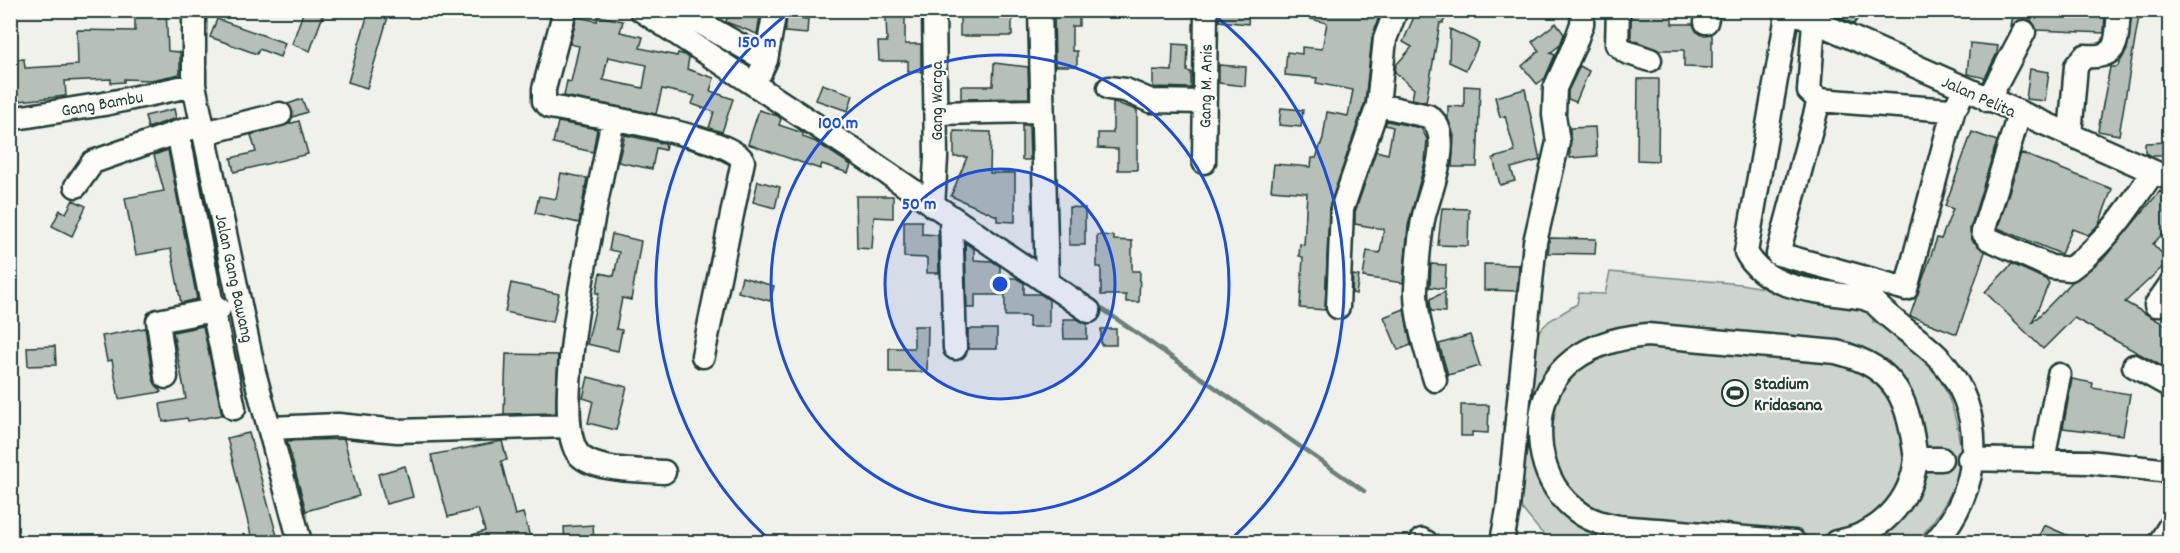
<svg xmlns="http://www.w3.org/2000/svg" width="2180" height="553" font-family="Dekko,sans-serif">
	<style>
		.green { fill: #cdd3cd; stroke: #768880; stroke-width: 1.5 }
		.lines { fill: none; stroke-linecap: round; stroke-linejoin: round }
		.stream { stroke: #6c8077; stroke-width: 4.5 }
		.building { fill: #b6bfb8; stroke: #1f3d34; stroke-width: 1.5; fill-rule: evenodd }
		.minor-casing { stroke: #1f3d34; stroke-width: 27 }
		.minor { stroke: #fdfcf7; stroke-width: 22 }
		.ring { fill: none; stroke: #1d4ed8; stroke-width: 3 }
		.labels { text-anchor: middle; stroke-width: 4.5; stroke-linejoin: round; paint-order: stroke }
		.street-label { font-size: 18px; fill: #1f3d34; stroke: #fdfcf7 }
		.poi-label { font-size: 18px; font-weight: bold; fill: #1f3d34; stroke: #fdfcf7; text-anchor: start }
		.centre { fill: #1d4ed8; stroke: #fdfcf7; stroke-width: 3 }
		.ring-label { font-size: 18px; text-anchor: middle; font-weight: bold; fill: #1d4ed8; stroke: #fdfcf7; stroke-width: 4.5; stroke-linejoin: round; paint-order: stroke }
	</style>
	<rect width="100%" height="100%" fill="#f0f1eb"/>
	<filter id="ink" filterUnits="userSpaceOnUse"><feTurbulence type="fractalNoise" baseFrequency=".0167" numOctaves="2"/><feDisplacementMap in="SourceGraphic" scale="12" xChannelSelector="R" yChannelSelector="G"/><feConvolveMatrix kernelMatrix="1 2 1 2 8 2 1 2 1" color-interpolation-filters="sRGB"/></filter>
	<g filter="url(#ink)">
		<path class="green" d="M1610,272l131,12 133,24 -1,14c48,17 77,61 85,110 1,8 4,19 3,27 -4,32 -25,61 -45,83h-361l-15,-11 -26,-32 15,-158 20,-20 28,-17 2,-11 26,1z"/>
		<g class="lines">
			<path class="stream" d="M1095,304l269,187"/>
		</g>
		<path class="building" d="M135,10h31l2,41 12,1v22l-29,6 -27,-1v3l-13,1v-4l-46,2 1,15 -56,6v-42l14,-1 1,9 53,-3 -1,-35 58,1z
			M304,10h21l-15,41 -18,-7z
			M369,10h21l-23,78 -19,-6z
			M729,10h32l-4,24 -31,-12z
			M960,10l52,1v25h-52z
			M1054,10h25v16h-7v25h5v15h-22z
			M1220,10h29l-1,14 -29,-3z
			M1296,10h85l-9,28 -7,64 -36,106 -4,102 -25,-2 3,-51 -4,-1 1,-12 4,1 3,-52 -36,-3 3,-26 37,3 1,-9h4l7,-20 4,-26 21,4 5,-26 -37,-7 1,-5 -32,-3 2,-23 15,2v-7l20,2 5,-26 -32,-8z
			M1417,10h31l-5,13h-3l-14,79 -14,-3 2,-10 -19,-17 1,-7 16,-18 -9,-5z
			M1631,10h41v14h21l3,7 6,4 10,-1v34l-28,-1v-17h-26l-25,-10 -2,-2z
			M1823,10h28l9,6 -6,8z
			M2014,10h91l-1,23 -67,-3 -6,-10 -7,-1 -13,7z
			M2132,10h8l-21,125 -21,-4 12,-64h7l10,-17z
			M598,16l25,5 -3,11 23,5 -3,11 37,8 1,-3 7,2 4,3 -2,11 27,9 -4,13 23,8 -11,33 -13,-4 5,-16 -22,-8 3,-8 -33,-7 -6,25 -92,-18 3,-15 4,1 8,-36 -9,-2 7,-27 20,4zM608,57l39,8 -4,23 -40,-8z
			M905,16v28h16v28h-13v-11h-29l-1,-19h9l-1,-25z
			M787,17l21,2 -1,15 -22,-2z
			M217,19l68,24 -5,14 -21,-8 -2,5 -47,-17z
			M1556,23l8,11 -4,11 -10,8 5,2 -10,23 -8,6 -15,-18 17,-15 -7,-9z
			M1450,29l29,14 -13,27 -17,-8z
			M1970,43l28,3 -1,7 -12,25 -18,-4z
			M1173,44l15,1 -1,26 4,1v16l-38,-1v-17l19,1z
			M994,63l34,4 1,31 -68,1v-13h32z
			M1219,65l27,2 -1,19 -26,-3z
			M1580,66l9,5 -13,31 -8,-3v-8z
			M2030,69l19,3 -4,29 -19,-2z
			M1638,79h21l-1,82 -21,-1z
			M822,84l31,11 -5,16 -32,-11z
			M1464,86l16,1 -3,80h-25l2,-31 -6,-17v-13l16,1z
			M1525,89l15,71 -29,8 4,13 -15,4 -7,-27 22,-6 -10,-36 -5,1 -5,-20z
			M302,99l5,13 -14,5 -5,-13z
			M1113,102l24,8v60h-19v-21l-20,-1v-15h15z
			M1281,108l22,2 -2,17 -22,-2z
			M174,109l2,9 -28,10 -3,-12z
			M759,110l19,6 3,3 -2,6 24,8v4l13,5 35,23 -3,8 -26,-9 -2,5 -72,-25z
			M299,121l9,33 -74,18 -3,-14 25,-6 -5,-17z
			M1387,121l34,7 6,11 -2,23 -17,64 -5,57 -40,-6 4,-26 13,2 4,-24 -29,-5v-12l21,-61 12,3 5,-27 -8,-2z
			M558,122l39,7 -4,23 -40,-9z
			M1022,125h7l1,35h-8z
			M1595,127l2,29 -27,2v-30z
			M954,131l37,1 -1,41h25v49l-18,-1v-5l-46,-20 16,-39h-13z
			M1972,132l25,9 -27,88 2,11 13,12 -28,82 -47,-18 27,-78 4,1 12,-30 -8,-3z
			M625,135l41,9 -1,6 -9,-2 -4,21 -34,-7z
			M2169,142v14h-17l-7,-3v-10z
			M168,150l29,149 -16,4 -10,-54 -35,6 -11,-57 39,-7 -10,-36z
			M2021,153l91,36 -13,35 -11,11 -16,-6 -11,25 -63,-26z
			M561,173l26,5 -8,45 -44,-10 4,-17 17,3z
			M758,181l22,6 -5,21 -22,-6z
			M2160,191l9,9v27l-16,17 16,17 -44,41 44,25v43l-95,-52 -31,31 -58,-57 27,-28 33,15 4,4 -17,40 41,-42 32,-24z
			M856,196h37v22l-19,-1 -2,32 -15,-1z
			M73,200l13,6 -14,30 -20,-10 8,-16 6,3z
			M1069,207l16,1v37h-16z
			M1442,208l27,1 -1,37 -30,-1z
			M904,221h18v13l16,1 1,38h-12v-15l-23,-1z
			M612,234l29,7 -10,59 -9,-2 -6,31 6,1 -4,21 -31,-7 12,-51h-3l4,-20 14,3 5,-24 -10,-2z
			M1097,235l17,1v4l18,1v30h8l-1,31h-13v-7h-25v-28h-4z
			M1550,238l46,1 -1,15 -47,-1z
			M965,243l9,6v11l18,1 8,5v12h16l8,5v11h16l9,6v27h-20v-11h-24v-21h-30v13h-8z
			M1431,264l15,1 -1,24 -15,-2z
			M1484,264l35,1 -2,26 -33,-1z
			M1353,275l6,1 -3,18 -4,-1z
			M742,277l32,9 -4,15 -32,-9z
			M511,283l48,11 -6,28 -48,-10z
			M1445,292v20l-14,-1 -1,-12z
			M1404,309l7,36 -13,5 -14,-33z
			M1063,319h14l10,5v15h-23z
			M203,326l19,89 -34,6 -1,-3 -24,4 -3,-18 26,-5 -13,-67z
			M914,326h14l-1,46h-38v-24h25z
			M145,328l8,51 8,13 -42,7 -7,-39 -5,1 -5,-25z
			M968,329h29v20h-29z
			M1101,329h15v16h-15z
			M1470,335l10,31 -32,9 -9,-31z
			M55,346l1,19 -28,1 -1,-19z
			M506,354l52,1 -2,58 -52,1z
			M588,377l39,10 -11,43 -28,-7 5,-22 -10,-3z
			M2072,379l21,4 -1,5 38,6 -7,41 -60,-7z
			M1461,405h28l-1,28 -16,-1v4h-11z
			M249,433l14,53 16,57h-26l-26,-105z
			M344,439l15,57 -53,15 -19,-70z
			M502,441l5,19 -6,1 14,54 8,-2 9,30h-74l-1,-3 28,-9 -7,-22 -30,8 -17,-62z
			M405,466l8,31 -27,7 -8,-30z
			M593,525l1,18h-29l-1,-16z
			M2044,525l41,18h-49z"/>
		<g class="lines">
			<defs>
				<path id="minor" d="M194,10v75l60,287 46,170
					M565,10l-21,79v12l6,6c32,6 180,29 193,54l-40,195
					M641,10l211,139 237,162
					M678,10l88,50
					M1040,10l7,273
					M1618,10l-1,34 9,8 24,8
					M1788,10l-42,242c21,41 79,39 118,46l10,4c20,22 46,36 66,57 49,55 41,131 -5,183
					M1789,10l381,169
					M1706,22l3,-12
					M1814,22l-5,69 10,9 131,10 7,-5 3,-7
					M760,73l6,-13 9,-50
					M1109,88l16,2 26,11 53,1
					M1819,100l-41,154 128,35 48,-181
					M1988,100l36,-68
					M1378,105l50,11c29,18 0,78 -5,104 -4,22 -6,47 -7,69 -1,27 11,65 19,91
					M936,113l105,-2
					M2019,114l-36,118 6,7 62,28 19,2c36,-26 59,-61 83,-97
					M10,119l94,-15 90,-19
					M613,119c-11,60 -65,289 -36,333 13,20 65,18 87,20
					M202,125l-24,7 35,178 6,-1
					M204,133l76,-19
					M2070,135l6,-69 9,-10c36,3 31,-16 34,-46
					M1204,162l2,-152
					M76,186l17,-24 85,-30
					M933,206l3,-48 -2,-148
					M951,218l4,130
					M2156,305l14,-20
					M1338,307l4,-98 36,-104 7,-66 11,-29
					M2134,366l36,20
					M166,377l-8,-56 55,-11 21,98
					M270,428l68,-3 59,6 171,-5
					M1969,459l120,3 81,9
					M2043,461l16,-86
					M1422,540l4,2
					M1502,542l6,-33 27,-267 23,-100 -4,-27 1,-27 19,-42 8,-22 1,-14
					M1794,542c-41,-3 -82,-7 -123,-11 -28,-3 -64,-1 -88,-16 -25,-16 -38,-39 -42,-68 -8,-72 39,-106 106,-112l189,17c63,15 72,49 80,107
					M1836,542c43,-7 75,-39 80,-83h25
					M2160,542l10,-16"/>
			</defs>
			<use href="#minor" class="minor-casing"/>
			<use href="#minor" class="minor"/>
		</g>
	</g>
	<circle cx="1000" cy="284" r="115" fill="#1d4ed8" fill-opacity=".12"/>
	<g class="ring">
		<circle cx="1000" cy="284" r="115"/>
		<circle cx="1000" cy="284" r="229"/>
		<path d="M772 542A344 344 0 0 1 791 11M1209 11A344 344 0 0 1 1228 542"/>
	</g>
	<defs>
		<symbol id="stadium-ring" viewBox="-11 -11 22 22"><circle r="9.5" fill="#fdfcf7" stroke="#1f3d34" stroke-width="1.5"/><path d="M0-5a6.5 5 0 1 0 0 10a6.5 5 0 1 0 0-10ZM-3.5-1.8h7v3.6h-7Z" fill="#1f3d34"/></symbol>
	</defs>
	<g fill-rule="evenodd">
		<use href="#stadium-ring" x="1720" y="378" width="30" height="30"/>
	</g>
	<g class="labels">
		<g class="street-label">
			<text transform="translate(1205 86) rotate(-89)" y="6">Gang M. Anis</text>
			<text transform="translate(1979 96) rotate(24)" y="6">Jalan Pelita</text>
			<text transform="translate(936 101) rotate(-90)" y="6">Gang Warga</text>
			<text transform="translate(102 103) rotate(-10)" y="6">Gang Bambu</text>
			<text transform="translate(235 278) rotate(78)" y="6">Jalan Gang Bawang</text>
		</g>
		<g class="poi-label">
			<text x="1754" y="389">Stadium<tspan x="1754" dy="21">Kridasana</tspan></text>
		</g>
	</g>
	<circle cx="1000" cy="284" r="9" class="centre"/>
	<g class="ring-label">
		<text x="757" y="47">150 m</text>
		<text x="838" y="128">100 m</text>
		<text x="919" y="209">50 m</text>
	</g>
	<rect width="2180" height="553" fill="none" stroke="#fdfcf7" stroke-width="36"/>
	<rect x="18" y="18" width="2144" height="517" fill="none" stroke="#1f3d34" stroke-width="2" filter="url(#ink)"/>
</svg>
